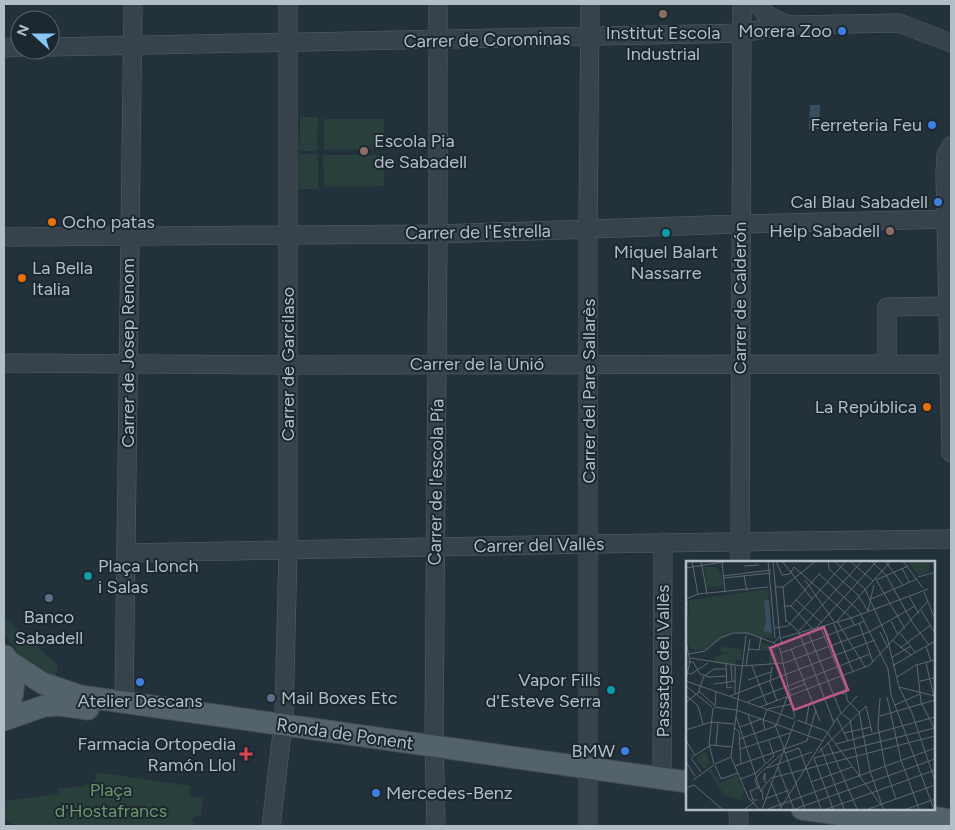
<svg xmlns="http://www.w3.org/2000/svg" width="955" height="830" font-family="Figtree,sans-serif">
	<style>
		.green { fill: #283f3c }
		.water { fill: #375061 }
		.lines { fill: none; stroke-linecap: round; stroke-linejoin: round }
		.minor-casing { stroke: #556068; stroke-width: 19 }
		.major-casing { stroke: #434e56; stroke-width: 23 }
		.minor { stroke: #37424b; stroke-width: 18 }
		.major { stroke: #54626b; stroke-width: 21 }
		.education-dot { fill: #8d6e63; stroke: #1c272f; stroke-width: 2 }
		.shop-dot { fill: #3f7fe0; stroke: #1c272f; stroke-width: 2 }
		.food-dot { fill: #e8710a; stroke: #1c272f; stroke-width: 2 }
		.culture-dot { fill: #0f9aa8; stroke: #1c272f; stroke-width: 2 }
		.service-dot { fill: #5c6f8a; stroke: #1c272f; stroke-width: 2 }
		.health-dot { fill: #e0444e; stroke: #1c272f; stroke-width: 2 }
		.labels { text-anchor: middle; stroke-width: 4; stroke-linejoin: round; paint-order: stroke }
		.poi-label { font-size: 18px; fill: #b2bdc6; stroke: #1c272f; text-anchor: end }
		.street-label { font-size: 18px; fill: #b2bdc6; stroke: #1c272f }
		.park-label { font-size: 18px; fill: #69976c; stroke: #1c272f }
		.inset-road { fill: none; stroke: #5c6972; stroke-width: 1 }
		.view { fill: #bc5a86; fill-opacity: 0.15; stroke: #bc5a86; stroke-width: 2.5 }
		.inset-edge { fill: none; stroke: #b2bdc6; stroke-width: 2.5 }
	</style>
	<rect width="100%" height="100%" fill="#23313a"/>
	<path class="green" d="M300,117h18l-1,34h-18z
		M324,119h60v30l-60,1z
		M299,154h19v35h-19z
		M323,155h61v31l-60,1z
		M4,617l54,48 -3,15 -35,-24 -8,-12 -8,-8z
		M95,772l96,14 -2,9 14,3 -2,17h-4l-5,5 3,6h-178l-13,-6v-19l54,-7 -1,-5c14,-4 27,2 39,-10z"/>
	<path class="water" d="M810,105h10l-1,24h-10z"/>
	<g class="lines">
		<defs>
			<path id="minor" d="M758,4c7,12 19,17 32,21
				M50,47c231,-3 461,-8 691,-14l49,-8 109,-2 52,20
				M4,48l16,-1
				M951,146l-5,9 -1,17 6,281
				M4,237l434,-3 302,-10 211,-5
				M4,363l284,2 663,-1
				M887,364v-57l61,-1
				M127,553l462,-9 362,-5
				M740,562l2,-558
				M124,703l9,-699
				M662,779l1,-237
				M738,809l1,17
				M271,826l13,-110 4,-166v-546
				M436,826l-2,-88 4,-504v-230
				M588,826v-597l2,-225"/>
			<path id="major" d="M10,662l32,21 38,13 608,86
				M4,716c11,-18 14,-43 1,-60
				M4,720l40,-14 16,-1 28,4
				M802,809l120,17
				M907,813l44,7"/>
		</defs>
		<use href="#minor" class="minor-casing"/>
		<use href="#major" class="major-casing"/>
		<use href="#minor" class="minor"/>
		<use href="#major" class="major"/>
	</g>
	<g class="education-dot">
		<circle cx="663" cy="14" r="5"/>
		<circle cx="364" cy="151" r="5"/>
		<circle cx="890" cy="231" r="5"/>
	</g>
	<g class="shop-dot">
		<circle cx="842" cy="31" r="5"/>
		<circle cx="932" cy="125" r="5"/>
		<circle cx="938" cy="202" r="5"/>
		<circle cx="140" cy="682" r="5"/>
		<circle cx="625" cy="751" r="5"/>
		<circle cx="376" cy="793" r="5"/>
	</g>
	<g class="food-dot">
		<circle cx="52" cy="222" r="5"/>
		<circle cx="22" cy="278" r="5"/>
		<circle cx="927" cy="407" r="5"/>
	</g>
	<g class="culture-dot">
		<circle cx="666" cy="233" r="5"/>
		<circle cx="88" cy="576" r="5"/>
		<circle cx="611" cy="690" r="5"/>
	</g>
	<g class="service-dot">
		<circle cx="49" cy="598" r="5"/>
		<circle cx="271" cy="698" r="5"/>
	</g>
	<path class="health-dot" d="M243.5 746.5h5v5h5v5h-5v5h-5v-5h-5v-5h5z"/>
	<g class="labels">
		<g class="poi-label">
			<text x="832" y="37">Morera Zoo</text>
			<text x="663" y="39" text-anchor="middle">Institut Escola<tspan x="663" dy="21">Industrial</tspan></text>
			<text x="922" y="131">Ferreteria Feu</text>
			<text x="374" y="147" text-anchor="start">Escola Pia<tspan x="374" dy="21">de Sabadell</tspan></text>
			<text x="928" y="208">Cal Blau Sabadell</text>
			<text x="62" y="228" text-anchor="start">Ocho patas</text>
			<text x="880" y="237">Help Sabadell</text>
			<text x="666" y="258" text-anchor="middle">Miquel Balart<tspan x="666" dy="21">Nassarre</tspan></text>
			<text x="32" y="274" text-anchor="start">La Bella<tspan x="32" dy="21">Italia</tspan></text>
			<text x="917" y="413">La República</text>
			<text x="98" y="572" text-anchor="start">Plaça Llonch<tspan x="98" dy="21">i Salas</tspan></text>
			<text x="49" y="623" text-anchor="middle">Banco<tspan x="49" dy="21">Sabadell</tspan></text>
			<text x="601" y="686">Vapor Fills<tspan x="601" dy="21">d'Esteve Serra</tspan></text>
			<text x="281" y="704" text-anchor="start">Mail Boxes Etc</text>
			<text x="140" y="707" text-anchor="middle">Atelier Descans</text>
			<text x="236" y="750">Farmacia Ortopedia<tspan x="236" dy="21">Ramón Llol</tspan></text>
			<text x="615" y="757">BMW</text>
			<text x="386" y="799" text-anchor="start">Mercedes-Benz</text>
		</g>
		<g class="street-label">
			<text transform="translate(487 40) rotate(-1)" y="6">Carrer de Corominas</text>
			<text transform="translate(478 232) rotate(-1)" y="6">Carrer de l'Estrella</text>
			<text transform="translate(740 298) rotate(-90)" y="6">Carrer de Calderón</text>
			<text transform="translate(128 353) rotate(-90)" y="6">Carrer de Josep Renom</text>
			<text transform="translate(288 364) rotate(-90)" y="6">Carrer de Garcilaso</text>
			<text x="477" y="370">Carrer de la Unió</text>
			<text transform="translate(589 391) rotate(-90)" y="6">Carrer del Pare Sallarès</text>
			<text transform="translate(436 482) rotate(-89)" y="6">Carrer de l'escola Pía</text>
			<text transform="translate(539 545) rotate(-1)" y="6">Carrer del Vallès</text>
			<text transform="translate(663 661) rotate(-90)" y="6">Passatge del Vallès</text>
			<text transform="translate(345 734) rotate(8)" y="6">Ronda de Ponent</text>
		</g>
		<g class="park-label">
			<text x="111" y="796">Plaça<tspan x="111" dy="21">d'Hostafrancs</tspan></text>
		</g>
	</g>
	<g transform="translate(686 561)">
		<rect width="249" height="249" fill="#23313a"/>
		<path d="M221,0h23l-1,11 -10,4zM18,6h13l4,7v-6l2,18 -2,3v-3l-15,2zM81,28l6,50 -40,-7 -28,18 -15,-1 -3,-10 2,-39zM75,81l10,3 5,7 1,8 -8,5 1,-14h-10zM35,84l9,3v5l1,-5 10,1v11h-5l-1,6 -21,-3 -1,-6 15,-4 -7,-1zM20,190l4,13 -6,5 -8,-11zM25,207l9,15 17,-8 7,16 -3,9 -17,-5 -16,-25z" fill="#283f3c"/>
		<path d="M78,39h5l3,33 -9,-2 3,-9z" fill="#375061"/>
		<path class="inset-road" d="M6,0l6,34M15,0l6,33M82,0l7,77M87,0l7,77M90,0l6,14 8,-1M96,0l30,38M142,0l1,8 29,26 10,16M148,0l31,28 22,48 12,50 13,26 23,68M164,0l23,20M185,0l15,14 26,47 17,23M199,0l18,24M217,0l20,27M36,1l3,30M58,5l15,-1M0,7l43,-7M216,7l7,14M104,13l4,-7 6,5 51,46 3,7M133,13l40,37 29,58M37,15l48,-6M58,15l3,15M232,16l15,-4M38,17l47,-5M189,17l30,51M119,19l30,43M190,19l32,-14M89,26h8l33,-26M97,26l3,35M238,31l11,27M223,35l10,18M0,38l12,-5 70,-7M185,38l46,-20M110,39l26,23M99,45h6l29,-33M105,45l22,23M235,49l14,23M182,50l6,-26M100,59l13,12 35,91M205,60l7,14M173,62l14,39M148,63l19,48M89,67l13,-2 58,-65M130,67l61,-67M135,67l24,58 2,14 12,12 11,59 12,34M112,71l64,-71M122,71l33,81 9,7 10,55M194,71l8,16M214,72l15,19M60,75l-15,121 18,42 6,4M95,77l70,-20 77,-29M0,79l1,-38M206,79l19,15M0,80l4,21 -4,17M91,84l5,-3 -3,-5 -5,6 6,6 15,69M240,85l5,15M214,87l31,-23M62,88l11,1 2,-13M105,88l29,72M95,92l84,-32M3,93l16,-3 15,-13 13,-5h15l26,10M4,97l52,8M205,97l20,-12M0,101h7l7,12 9,3 18,-1M240,102l9,38M40,103l1,24 5,-1M45,104l1,16M231,104l4,37 13,26M49,105v28M56,105l42,-3 87,-32 44,-25M60,105l4,-27M66,105l15,39M206,105l43,-25M86,106l-2,14 7,20M179,106l-28,-46 54,-60M202,108l3,26 43,114M0,111l5,2 17,-11M18,115l10,-7h12M211,116l19,-12 19,-5M62,119l23,-8M0,120l108,38M234,120l15,-3M28,123l22,-3M0,125l26,21M213,126l36,9M104,129l15,-6M13,130l15,14M0,134l12,11 5,18M44,135l145,-56M201,136l14,63 18,49M194,137l-2,29 7,39 11,33M0,141l12,-9 6,-17M61,141l123,-48M209,144l25,-11M29,145l1,-15M28,146l22,3 87,31M74,146l110,-42 58,-64M27,147l-4,36 5,20M82,148l24,-5M108,149l43,-17 8,1M62,154l17,48M50,155l25,76M194,155l55,-16M151,157l11,23M111,159l29,11 58,78M120,162l3,-18M89,164l9,23M48,166l5,5 2,32M54,166l21,-8M0,169l25,-8 23,2M79,169l-2,-9 4,-12M158,172l27,-6M53,178l37,-13 11,-29M0,180l9,14M142,181l29,67M150,183l99,-27M30,184l2,-23M135,187l23,61M54,188l50,-16M98,189l21,59M99,192l14,-5 22,61M132,192l48,-47 6,26M6,196l19,-12 21,2M5,197l10,14M128,197l121,-30M128,197l19,51M0,201l9,14M29,203l16,-7M29,204l6,14 17,-6M49,205l72,-25 9,-31M92,206l16,42M81,207l45,-16M85,217l164,-42M55,218l15,-6 18,-17 -5,-15M7,219l21,-15M77,219l2,-7v10M85,221l10,25M125,221l41,-15M0,227l8,-3 28,24M72,227l-3,-8 5,-7 22,-19M79,238l24,-9M72,239h-5l-3,-9 10,-4M77,239l-1,-11 9,-11M59,248l8,-6 6,6M76,248l33,-88M82,248l167,-61M94,248l57,-91 20,-22M109,248l140,-50M141,248l108,-39M182,248l67,-24M221,248l28,-10"/>
		<path class="view" d="M138,66l24,63 -54,20 -24,-62z"/>
		<rect width="249" height="249" class="inset-edge"/>
	</g>
	<rect width="955" height="830" fill="none" stroke="#b2bdc6" stroke-width="10"/>
	<g transform="translate(35 35) rotate(291)"><circle r="24" fill="#1c272f" stroke="#58636b"/>
	<path d="M0-4L9 19L0 12L-9 19Z" fill="#88c6f5"/>
	<text y="-8" font-size="14" font-weight="bold" text-anchor="middle" fill="#b2bdc6">N</text>
	</g>
</svg>
